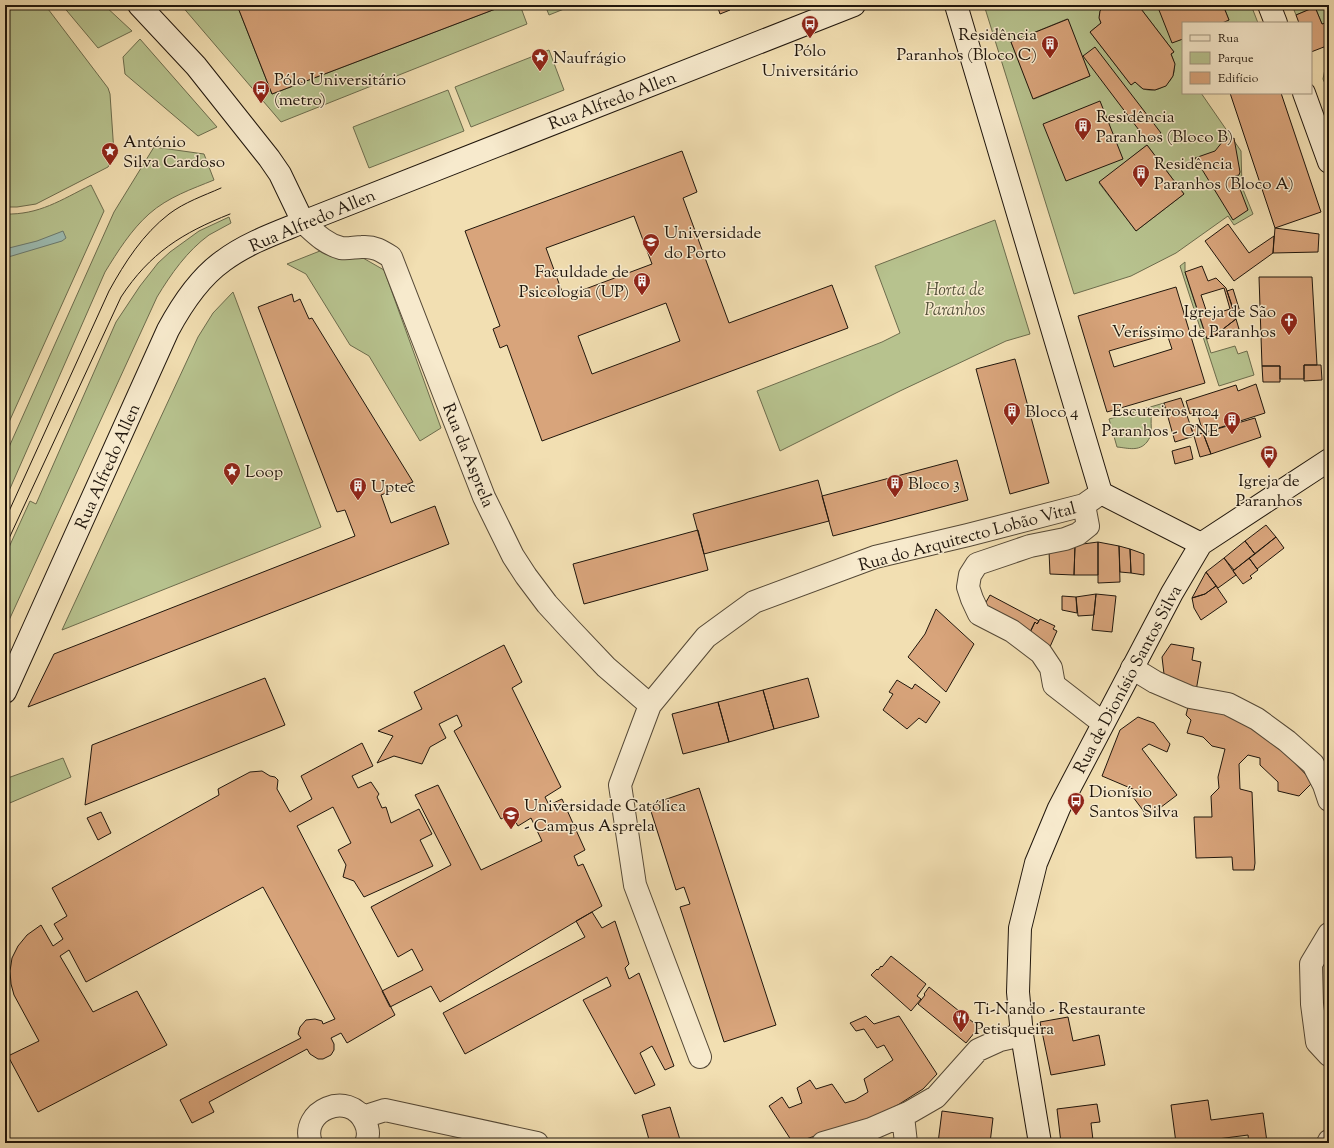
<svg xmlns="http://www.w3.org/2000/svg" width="1334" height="1148" font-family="'Sorts Mill Goudy',serif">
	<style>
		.green { fill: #b7c28e; stroke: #6c6c4d; fill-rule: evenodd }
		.water { fill: #9cbcb3; stroke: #6a7a70 }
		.building { fill: #d8a47b; stroke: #20160c; fill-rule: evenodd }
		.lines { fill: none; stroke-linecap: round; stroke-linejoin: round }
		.street-casing { stroke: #544836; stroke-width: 24 }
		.secondary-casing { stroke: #20160c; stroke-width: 24 }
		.street { stroke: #f7eacd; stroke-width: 22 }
		.secondary { stroke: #f7eacd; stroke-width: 22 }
		.tram { stroke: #20160c; stroke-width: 1 }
		.labels { text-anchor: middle; stroke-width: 3; stroke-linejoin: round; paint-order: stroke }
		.poi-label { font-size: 17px; fill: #20160c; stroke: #f7eacd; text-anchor: start }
		.street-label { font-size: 17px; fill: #20160c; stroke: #f7eacd }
		.park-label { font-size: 17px; font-style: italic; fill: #55523a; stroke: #f7eacd }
	</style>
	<rect width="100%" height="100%" fill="#f2dfb2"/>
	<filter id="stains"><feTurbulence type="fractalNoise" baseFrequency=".005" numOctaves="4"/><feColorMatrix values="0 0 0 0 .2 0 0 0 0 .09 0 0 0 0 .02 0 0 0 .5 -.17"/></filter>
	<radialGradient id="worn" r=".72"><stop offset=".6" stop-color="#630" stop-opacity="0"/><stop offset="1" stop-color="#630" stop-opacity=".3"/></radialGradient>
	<path class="green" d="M5,5h40l63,83 2,6 4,59v5l-6,9 -72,37 -19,3h-12z
		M62,5h42l28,26 -34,17z
		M181,5h56l35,89 234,-89h14l7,19 -246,98z
		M545,5h29l-25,10z
		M984,5h121c-6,5 -7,11 -4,18l-11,9 41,53 4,-3c2,2 5,5 7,6 11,6 27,-1 31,-13 3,-7 1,-14 -2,-21l3,-2 -36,-47h19l26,34v54h18l40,58 1,36 11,27 -19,11 -6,-9 -52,37 -45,23 -57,18zM1067,19l23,57 -56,23 -23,-57zM1147,145l37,49 -48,37 -37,-48z
		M1223,5h28l7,18h-35l6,-3z
		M1292,5h34l3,6v11l-7,2 -7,-17 -19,8z
		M140,39l77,88 -19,9 -73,-62 -2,-17z
		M549,50l15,40 -93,37 -16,-40z
		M1329,65v28l-6,-14 2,-10z
		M448,90l16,41 -95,37 -16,-41z
		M154,147l50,7 10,26c-22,9 -46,17 -65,34 -18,16 -31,37 -44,58l-100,228v-44l109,-244z
		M91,185l13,26 -99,220v-217c34,1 56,-14 86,-29z
		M229,217l2,6c-7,4 -15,8 -22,12 -22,16 -38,39 -52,62l-152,332v-73l25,-55 6,3 80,-182 24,-36 18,-23 12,-11 29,-21z
		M995,220l35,114 -24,7 -106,50 -120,60 -23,-60 125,-49 18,-9 -25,-67z
		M325,249l38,9 21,12 57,158 -21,13 -51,-85 -19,-11 -44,-71 -19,-10z
		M1185,262v10l26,81 24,-7 3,8 9,-3 7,24 -35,11 -39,-120z
		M233,292l88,235 -259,103 136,-293 15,-24z
		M1164,403l1,4 -13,7c-2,6 0,13 -1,19 0,3 -2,6 -4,9 -8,10 -19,6 -30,5l-8,-28z
		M63,758l8,19 -66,28v-26z"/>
	<path class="water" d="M63,231l3,7 -4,3 -57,17v-9l32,-8z"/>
	<path class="building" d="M237,5h269l-234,89z
		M728,5l2,5 -10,4 -2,-6z
		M1105,5h14l2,2 3,-2h14l36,47 -3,2 4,10 -2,12 -7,10 -11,4 -12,-1 -8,-7 -4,3 -41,-53 11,-9 -2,-5 1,-7z
		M1157,5h66l6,15 -7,3h-39v16l-11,4z
		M1315,7l7,17 7,-2v23l-18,7v-29h-12l-3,-8z
		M1068,19l22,57 -57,23 -22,-57z
		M1095,47l66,86 -13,9 -65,-86z
		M1230,93h51l40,119 -46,16z
		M1100,101l23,58 -57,22 -23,-57z
		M1227,136l3,4 4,-2 6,34 -1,3 -4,1 13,34 -15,10 -38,-62 20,-7z
		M1147,145l37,49 -48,37 -37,-49z
		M682,151l15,41 -14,6 46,125 103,-38 16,43 -306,113 -35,-96 -7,3 -7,-19 7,-3 -35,-95zM634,216l18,48 -88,33 -18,-49zM666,303l14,38 -88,33 -14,-38z
		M1228,224l21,29 25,-17 -1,17 -39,28 -29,-40z
		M1275,228l44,6 -1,18 -45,1z
		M1202,266l6,15 8,-3 10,10 10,31 -22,17 -7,3 -22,-67z
		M1259,277h53l5,88h-13v14h-24v-13h-18z
		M1176,287l29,96 -98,29 -29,-96zM1167,334l5,15 -58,18 -5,-16z
		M1224,288l6,21 -22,7 -7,-21z
		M1233,289l8,26 -5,2 -9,-26z
		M292,294l2,8 6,-3 9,20 3,-1 101,164 -32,13 10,28 44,-17 14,38 -421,163 26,-53 301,-118 -10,-26 -8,2 -79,-205z
		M1236,319l3,10 -25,7z
		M1015,359l34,124 -39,11 -34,-125z
		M1304,365h17l1,15 -18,1z
		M1262,366h18v16h-17z
		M1256,384l9,29 -62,20 -6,-21 -7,2 -4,-13 50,-16 2,6z
		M1181,398l13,38 -19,6 -11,-39z
		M1255,418l6,19 -50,17 -8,-21z
		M1201,425l2,8 -9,3 -3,-8z
		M1203,433l8,21 -11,3 -6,-21z
		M1190,446l3,13 -18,5 -3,-13z
		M957,460l11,40 -135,36 -11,-40z
		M818,480l11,41 -125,33 -11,-40z
		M1266,525l10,12 -21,17 -10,-13z
		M698,530l10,40 -124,34 -11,-40z
		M1276,537l8,11 -27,21 -8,-11z
		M1245,541l10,13 -21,16 -10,-12z
		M1098,542l21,4 1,36 -22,1z
		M1098,542v33h-24l1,-30z
		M1075,545l-1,30 -24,-1 -1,-23z
		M1119,546l11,3 1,24 -11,-1z
		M1130,549l14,5v21l-13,-2z
		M1224,558l12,17 -18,13 -12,-16z
		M1249,558l9,12 -8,6 2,2 -9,6 -10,-13z
		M1206,572l10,14 -11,8 -13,4z
		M1216,586l11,16 -26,18 -7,-12 -2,-10 13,-4z
		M1096,594l20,2 -4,36 -20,-2z
		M1096,594l-2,21 -16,1 -2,-19z
		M990,595l49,26 -2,3 -2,-2 -7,14 -47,-25z
		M1062,596l14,1 1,16 -15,-3z
		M936,609l38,35 -28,48 -38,-35 17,-23z
		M1040,619l15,7 -2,3 4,2 -8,18 -22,-10 8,-17 2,2z
		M1171,644l23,4 -2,12 9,2 -5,29 -32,-17 -2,-17z
		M504,645l18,37 -10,6 49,99 -16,10 4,8 13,-6 23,51 -11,6 4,10 5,-2 19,42 -162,96 -9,-16 -41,21 -8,-16 41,-21 -11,-21 -14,8 -27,-50 80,-42 -36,-70 23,-10 43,85 61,-29 -11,-23 -13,8 -7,-12 -10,5 -47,-88 8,-5 -5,-11 -18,9 7,14 -16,9 -8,17 -28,-8 -17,7 16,-27 -15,-5 44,-22 -8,-17z
		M265,678l20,47 -200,80 7,-60z
		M808,678l11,39 -45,12 -11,-39z
		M897,680l15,9 3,-5 25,18 -14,21 -7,-5 -12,11 -24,-19 10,-16 -4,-2z
		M763,690l11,39 -45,13 -11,-40z
		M718,702l11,40 -46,12 -11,-40z
		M1189,703l62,14 62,65 -14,14 -21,-5v-9l-18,-17v-7l-12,-3 -9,9 1,25 12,3 3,71 -1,7h-21l-1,-13 -36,1 -2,-41h18l-1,-21 8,-8 -1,-11 7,-28 -13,-3 -9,-9 -16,-4 4,-13 -5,-5z
		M1138,717l16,6 16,21 -3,8 -18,-8 -7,5 35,46 -29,22 -15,-20 2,-7 -33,-14 18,-46z
		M362,743l11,23 -21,10 6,12 13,-6 8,12 -2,3 5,11 4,-1 5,16 28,-14 13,25 -12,6 13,26 -69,31 -10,-16 -11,-4 3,-12 -8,-15 13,-7 -18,-36 -36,19 98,189 -48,28 -6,-10 -10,5 3,6v6l-3,5 -8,4h-5l-8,-5 -3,-5 -98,53 5,10 -22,11 -12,-23 121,-62 -3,-4 2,-7 6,-7 9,-1 7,2 1,3 12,-5 -72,-132 -177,95 -17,-32 -9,6 33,56 44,-21 30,54 -129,67 -30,-56 31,-15 -25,-46 -3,-11 -1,-13 2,-13 6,-12 9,-11 14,-10 12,21 10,-7 -9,-15 13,-8 -15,-28 167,-93 -1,-6 32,-17 12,-1 8,5 5,1 3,3 -1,9 13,23 22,-13 -11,-23z
		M699,788l77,237 -52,17 -44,-135 10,-3 -6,-17 -8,3 -27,-85z
		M101,812l10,21 -13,7 -11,-22z
		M592,912l10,16 13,-7 14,43 -4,4 4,11 10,-6 35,93 -9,4 -13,-24 -12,7 15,32 -20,9 -52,-94 28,-14 -4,-9 -142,77 -22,-41 142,-76 -9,-16z
		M891,956l35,28 -9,12 4,3 -10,12 -40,-36 6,-6 1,1 3,-4 1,1z
		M929,987l50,40 -13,16 -48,-39 7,-9 -1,-1z
		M866,1016l8,8 25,-8 38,58 -14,15 -41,26 -89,28 -24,-37 13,-9 7,11 13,-5 -5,-15 13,-8 6,9 16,-5 13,19 10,-3 13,-8 -4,-13 29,-19 -9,-15 -7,3 -13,-19 -8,2 -6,-8z
		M1068,1017l5,24 26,-6 6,30 -54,10 -11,-53z
		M1208,1100l3,20 52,-7 4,29 -18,1 -1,-8 -61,8h-11l-5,-38z
		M1097,1104l3,18 -9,1 2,17 8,-1 1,4h-41l-4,-34z
		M670,1107l11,36h-31l-8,-28z
		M942,1111l51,7 -3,25h-52z"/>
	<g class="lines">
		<defs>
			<path id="street" d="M303,222c11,10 22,22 38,26 7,1 14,-1 21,-1 12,-1 20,4 29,10l93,240 29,59 13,20 21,28 22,24 37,39 44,38
				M1084,505l4,21 -10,8 -13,5 -35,7 -53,18 -7,11 -2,12 4,12 7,15 33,17 29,22 10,15 3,17 49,38
				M1132,668l23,14 35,15 38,7 29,15 30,22 26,23 11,21 5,15
				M1329,934l-18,30 1,40 5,38 12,13
				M700,1057l-65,-172 -15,-100 30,-80 56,-68 48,-35 121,-45 93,-22 116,-30 17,-12
				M903,1116l3,27
				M363,1117l22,-7 152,33
				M311,1143c-12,-32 38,-54 54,-21 3,6 4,14 1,21
				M823,1143l48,-14 39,-17 26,-15 42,-47 22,-10 22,-5
				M1328,1143l1,-2"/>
			<path id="secondary" d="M139,5l57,61 73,92 11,16 23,48
				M956,5l145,488 100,51
				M1269,5l7,18
				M1304,93l25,69
				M5,692l163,-362c14,-26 31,-52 55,-69 24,-18 53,-28 80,-39l551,-217
				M1040,1143l-18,-108 -4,-43 2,-64 16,-65 23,-55 113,-215 29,-49 128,-84"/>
		</defs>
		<use href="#street" class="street-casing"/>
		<use href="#secondary" class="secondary-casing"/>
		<use href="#street" class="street"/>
		<use href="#secondary" class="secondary"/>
		<path class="tram" d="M5,520l104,-229c16,-29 34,-57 60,-77 16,-12 34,-18 52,-26
			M5,547l116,-250c29,-44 61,-64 109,-83"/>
	</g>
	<defs>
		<symbol id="bus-pin" viewBox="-11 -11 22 30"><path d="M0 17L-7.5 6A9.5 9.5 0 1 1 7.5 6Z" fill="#8f2418" stroke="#f7eacd"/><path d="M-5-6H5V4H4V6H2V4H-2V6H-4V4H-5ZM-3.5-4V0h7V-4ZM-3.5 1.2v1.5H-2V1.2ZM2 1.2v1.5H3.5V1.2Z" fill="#fff"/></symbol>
		<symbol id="building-pin" viewBox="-11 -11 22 30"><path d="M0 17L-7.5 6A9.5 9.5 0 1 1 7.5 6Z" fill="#8f2418" stroke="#f7eacd"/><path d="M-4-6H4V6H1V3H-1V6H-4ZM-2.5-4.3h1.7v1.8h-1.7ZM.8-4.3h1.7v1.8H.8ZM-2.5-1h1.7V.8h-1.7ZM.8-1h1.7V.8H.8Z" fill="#fff"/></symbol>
		<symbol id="sight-pin" viewBox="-11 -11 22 30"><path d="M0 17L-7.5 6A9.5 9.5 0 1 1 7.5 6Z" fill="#8f2418" stroke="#f7eacd"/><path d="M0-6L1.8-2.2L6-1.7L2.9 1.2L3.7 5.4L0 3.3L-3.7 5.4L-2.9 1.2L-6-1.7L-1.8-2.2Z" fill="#fff"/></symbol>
		<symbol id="university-pin" viewBox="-11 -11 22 30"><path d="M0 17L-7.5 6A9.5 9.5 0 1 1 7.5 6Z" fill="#8f2418" stroke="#f7eacd"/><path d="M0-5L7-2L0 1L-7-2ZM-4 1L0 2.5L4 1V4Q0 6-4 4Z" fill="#fff"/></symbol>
		<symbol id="church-pin" viewBox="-11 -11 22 30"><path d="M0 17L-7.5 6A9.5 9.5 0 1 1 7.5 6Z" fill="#8f2418" stroke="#f7eacd"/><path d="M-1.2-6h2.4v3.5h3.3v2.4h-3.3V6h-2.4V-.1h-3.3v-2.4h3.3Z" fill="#fff"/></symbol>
		<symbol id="restaurant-pin" viewBox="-11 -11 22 30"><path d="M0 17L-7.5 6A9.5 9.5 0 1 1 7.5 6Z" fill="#8f2418" stroke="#f7eacd"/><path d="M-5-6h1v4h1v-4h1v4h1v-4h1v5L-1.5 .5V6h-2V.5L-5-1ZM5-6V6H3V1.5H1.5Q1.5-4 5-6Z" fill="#fff"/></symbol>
	</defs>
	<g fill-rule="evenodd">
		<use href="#bus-pin" x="800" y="14" width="20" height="27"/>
		<use href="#building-pin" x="1040" y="34" width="20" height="27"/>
		<use href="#sight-pin" x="530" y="47" width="20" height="27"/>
		<use href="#bus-pin" x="251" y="79" width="20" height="27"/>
		<use href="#building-pin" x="1073" y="116" width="20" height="27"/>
		<use href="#sight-pin" x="100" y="141" width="20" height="27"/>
		<use href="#building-pin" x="1131" y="163" width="20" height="27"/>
		<use href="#university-pin" x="641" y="232" width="20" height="27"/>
		<use href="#building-pin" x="632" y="271" width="20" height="27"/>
		<use href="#church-pin" x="1279" y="311" width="20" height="27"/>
		<use href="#building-pin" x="1002" y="401" width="20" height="27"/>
		<use href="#building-pin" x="1222" y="410" width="20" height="27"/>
		<use href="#bus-pin" x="1259" y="444" width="20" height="27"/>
		<use href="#sight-pin" x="222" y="461" width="20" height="27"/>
		<use href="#building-pin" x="885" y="473" width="20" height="27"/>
		<use href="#building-pin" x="348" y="476" width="20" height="27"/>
		<use href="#bus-pin" x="1066" y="791" width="20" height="27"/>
		<use href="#university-pin" x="501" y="805" width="20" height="27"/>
		<use href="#restaurant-pin" x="951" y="1008" width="20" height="27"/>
	</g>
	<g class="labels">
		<g class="poi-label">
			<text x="1037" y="40" text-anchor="end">Residência<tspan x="1037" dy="20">Paranhos (Bloco C)</tspan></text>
			<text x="810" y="56" text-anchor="middle">Pólo<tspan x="810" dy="20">Universitário</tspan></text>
			<text x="553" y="63">Naufrágio</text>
			<text x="274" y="85">Pólo Universitário<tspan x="274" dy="20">(metro)</tspan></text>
			<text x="1096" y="122">Residência<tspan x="1096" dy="20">Paranhos (Bloco B)</tspan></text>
			<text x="123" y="147">António<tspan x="123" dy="20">Silva Cardoso</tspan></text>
			<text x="1154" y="169">Residência<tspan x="1154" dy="20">Paranhos (Bloco A)</tspan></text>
			<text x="664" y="238">Universidade<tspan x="664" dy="20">do Porto</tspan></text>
			<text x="629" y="277" text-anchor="end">Faculdade de<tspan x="629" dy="20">Psicologia (UP)</tspan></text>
			<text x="1276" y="317" text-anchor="end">Igreja de São<tspan x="1276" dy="20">Veríssimo de Paranhos</tspan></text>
			<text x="1219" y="416" text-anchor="end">Escuteiros 1104<tspan x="1219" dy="20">Paranhos - CNE</tspan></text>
			<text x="1025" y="417">Bloco 4</text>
			<text x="245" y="477">Loop</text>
			<text x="1269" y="486" text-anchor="middle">Igreja de<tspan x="1269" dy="20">Paranhos</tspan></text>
			<text x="908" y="489">Bloco 3</text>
			<text x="371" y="492">Uptec</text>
			<text x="1089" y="797">Dionísio<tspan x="1089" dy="20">Santos Silva</tspan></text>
			<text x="524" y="811">Universidade Católica<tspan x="524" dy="20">- Campus Asprela</tspan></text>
			<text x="974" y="1014">Ti-Nando - Restaurante<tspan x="974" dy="20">Petisqueira</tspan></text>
		</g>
		<g class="street-label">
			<text transform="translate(612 100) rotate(-21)" y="6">Rua Alfredo Allen</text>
			<text transform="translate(312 220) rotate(-23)" y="6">Rua Alfredo Allen</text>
			<text transform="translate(469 455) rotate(68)" y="6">Rua da Asprela</text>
			<text transform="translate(107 466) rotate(-66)" y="6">Rua Alfredo Allen</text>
			<text transform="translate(967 536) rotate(-15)" y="6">Rua do Arquitecto Lobão Vital</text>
			<text transform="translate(1127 679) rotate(-62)" y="6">Rua de Dionísio Santos Silva</text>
		</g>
		<g class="park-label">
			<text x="955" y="295">Horta de<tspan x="955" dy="20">Paranhos</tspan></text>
		</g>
	</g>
	<rect width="1334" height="1148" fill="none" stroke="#f2dfb2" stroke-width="20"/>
	<rect x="6" y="6" width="1322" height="1136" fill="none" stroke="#20160c" stroke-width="2"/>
	<rect x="10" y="10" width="1314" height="1128" fill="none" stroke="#20160c"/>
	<rect x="1182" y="22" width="130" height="72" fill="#f7eacd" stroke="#a19580"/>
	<rect x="1190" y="35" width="20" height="6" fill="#f7eacd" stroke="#a19580"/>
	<text x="1218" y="42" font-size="12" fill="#20160c">Rua</text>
	<rect x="1190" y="52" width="20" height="12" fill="#b7c28e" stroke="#a19580"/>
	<text x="1218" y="62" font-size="12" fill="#20160c">Parque</text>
	<rect x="1190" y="72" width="20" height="12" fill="#d8a47b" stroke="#a19580"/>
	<text x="1218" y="82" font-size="12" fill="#20160c">Edifício</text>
	<rect width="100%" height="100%" filter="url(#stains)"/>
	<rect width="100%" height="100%" fill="url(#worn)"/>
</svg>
